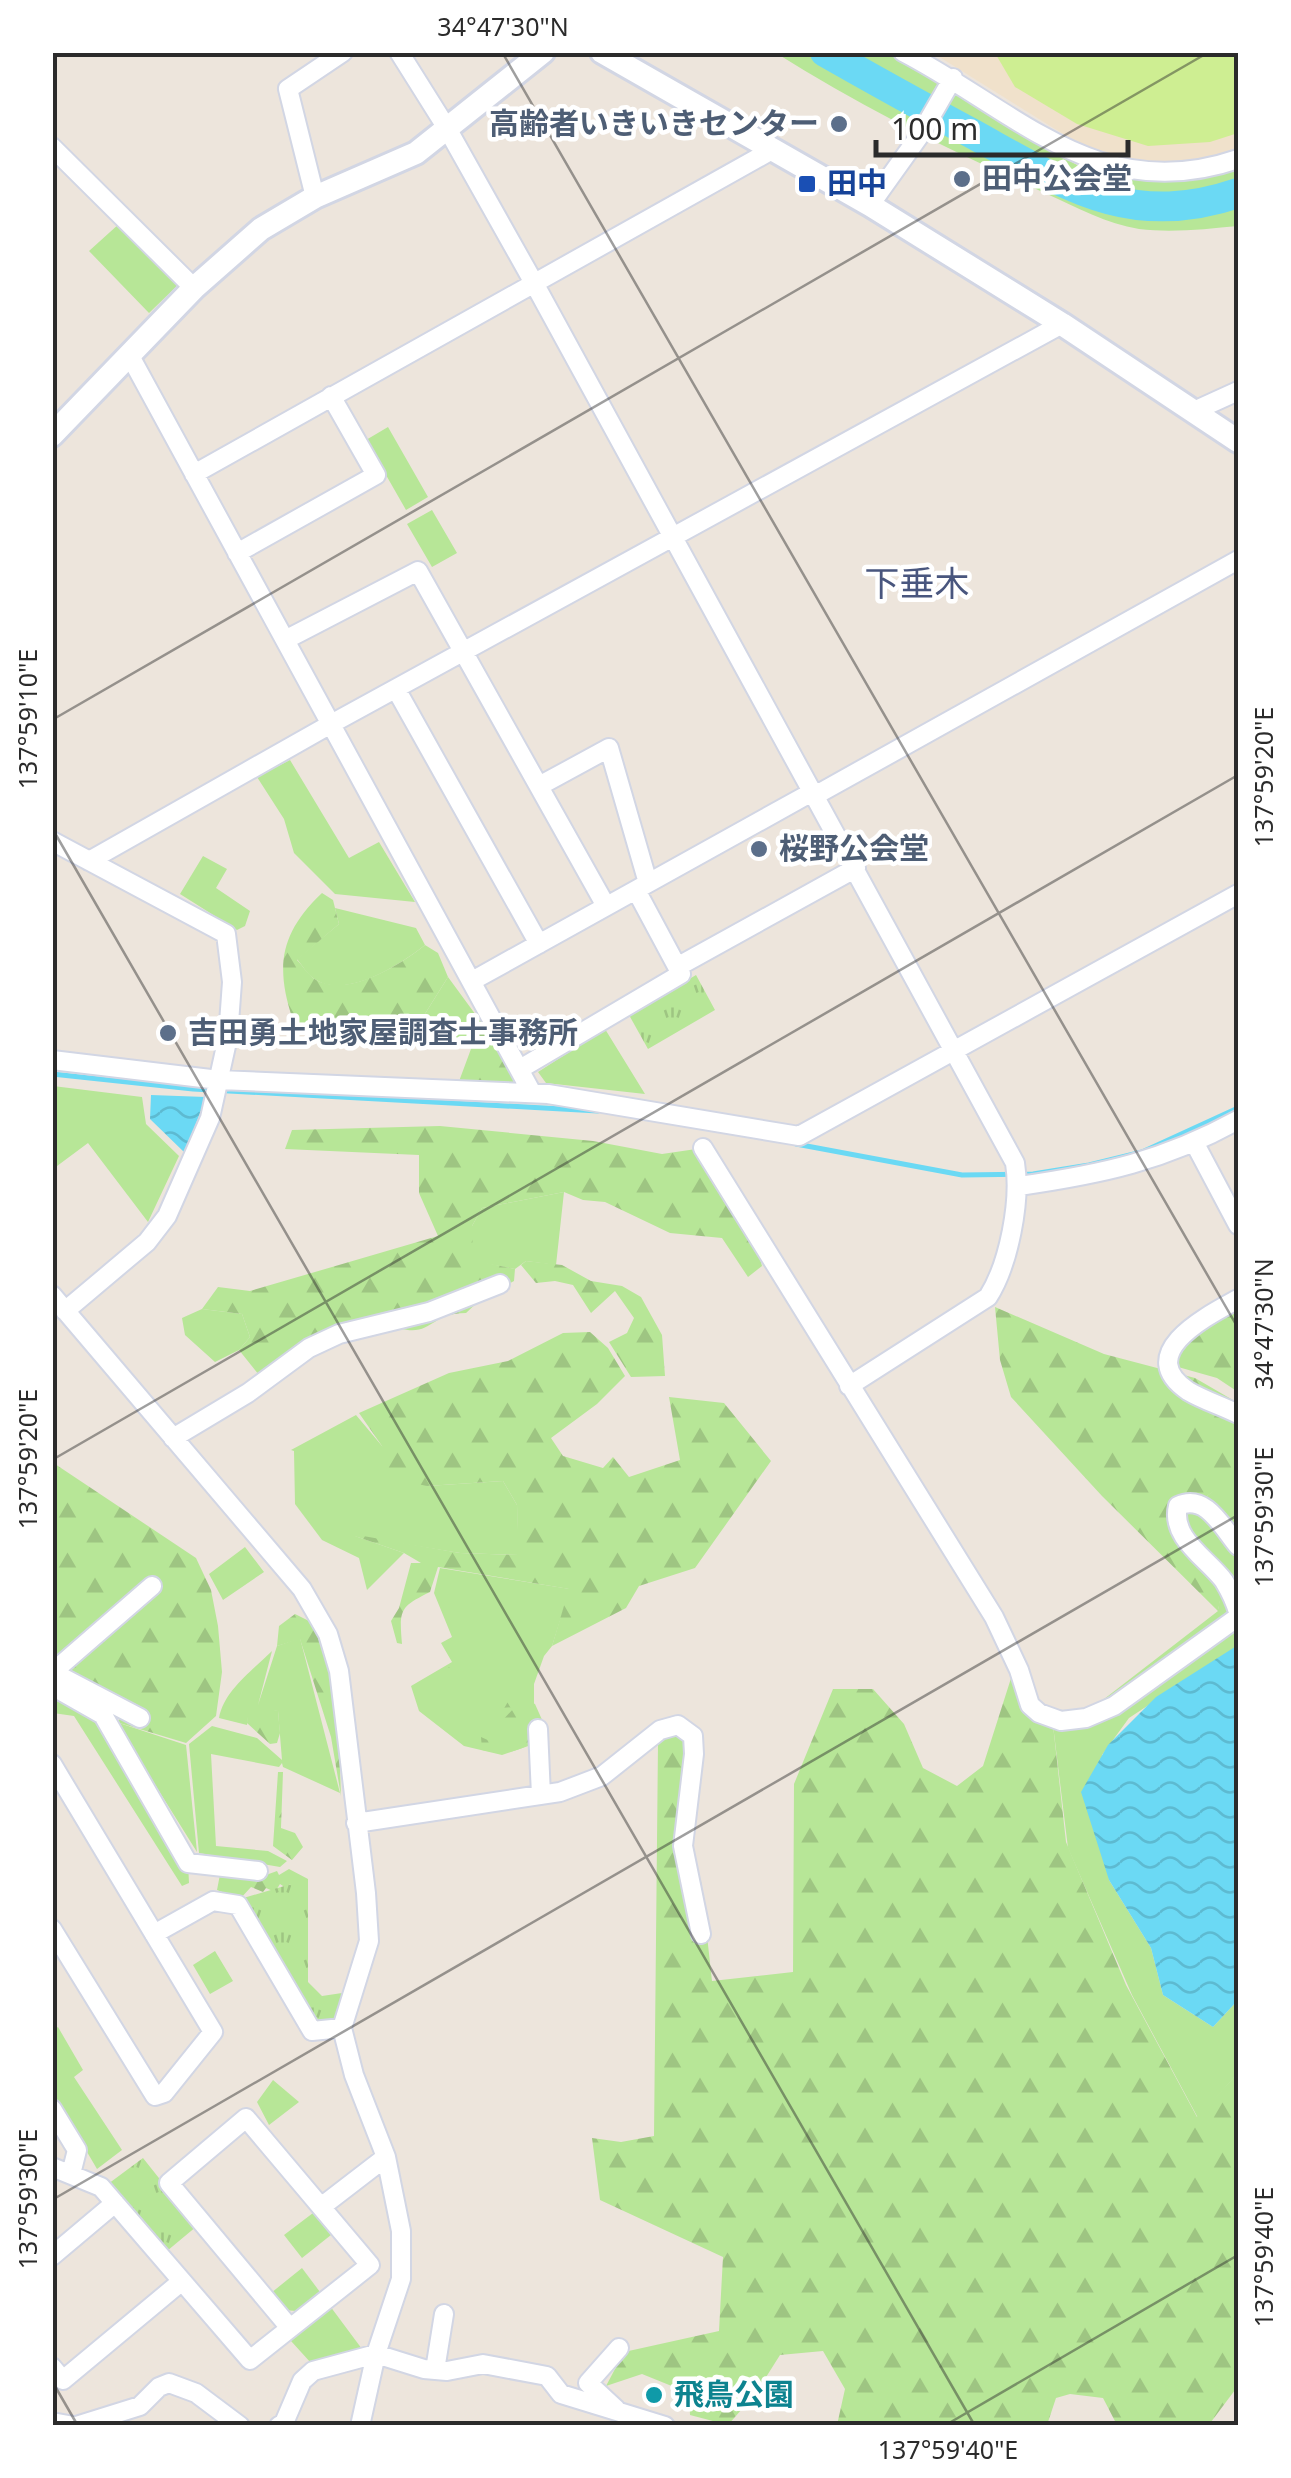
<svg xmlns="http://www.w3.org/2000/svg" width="1291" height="2478" font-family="'Noto Sans','Noto Sans JP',sans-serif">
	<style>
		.education { fill: #f0e1cb }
		.grass { fill: #b7e697 }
		.forest { fill: url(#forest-firs) }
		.park { fill: url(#park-tufts) }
		.pitch { fill: #ceee92 }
		.water { fill: url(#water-waves) }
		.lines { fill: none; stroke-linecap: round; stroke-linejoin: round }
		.stream { stroke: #6bd9f4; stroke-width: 5 }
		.river { stroke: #6bd9f4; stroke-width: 30 }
		.street-casing { stroke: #d2d6e4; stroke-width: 22 }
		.secondary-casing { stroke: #d2d6e4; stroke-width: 28 }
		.street { stroke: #fff; stroke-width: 18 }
		.secondary { stroke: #fff; stroke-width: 22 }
		.ticks { fill: none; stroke: #2b2b2b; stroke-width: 2.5; stroke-opacity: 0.45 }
		.service-dot { fill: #5c6f8a; stroke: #fff; stroke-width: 4 }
		.transit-dot { fill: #1a4fb4; stroke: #fff; stroke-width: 4 }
		.culture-dot { fill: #0f9aa8; stroke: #fff; stroke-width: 4 }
		.labels { text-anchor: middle; stroke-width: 9; stroke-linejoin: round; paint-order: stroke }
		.service-label { font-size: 30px; font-weight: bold; fill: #4e5e75; stroke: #fff; text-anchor: start }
		.transit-label { font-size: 30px; font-weight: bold; fill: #164399; stroke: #fff; text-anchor: start }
		.culture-label { font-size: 30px; font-weight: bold; fill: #0d838f; stroke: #fff; text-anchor: start }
		.quarter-label { font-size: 35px; fill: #49567e; stroke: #fff }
		.neatline { fill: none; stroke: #2b2b2b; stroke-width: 4 }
		.ticks-label { font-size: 25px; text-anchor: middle; fill: #2b2b2b }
	</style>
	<defs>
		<pattern id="forest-firs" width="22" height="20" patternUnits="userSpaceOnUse" patternTransform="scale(2.5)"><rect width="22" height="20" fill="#b7e697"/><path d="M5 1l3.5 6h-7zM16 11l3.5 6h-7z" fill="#9ec582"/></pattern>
		<pattern id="park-tufts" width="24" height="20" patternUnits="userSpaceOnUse" patternTransform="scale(2.5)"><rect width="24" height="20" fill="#b7e697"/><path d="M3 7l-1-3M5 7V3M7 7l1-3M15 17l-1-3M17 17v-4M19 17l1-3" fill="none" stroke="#9ec582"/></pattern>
		<pattern id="water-waves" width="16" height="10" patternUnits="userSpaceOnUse" patternTransform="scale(2.5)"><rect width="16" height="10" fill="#6bd9f4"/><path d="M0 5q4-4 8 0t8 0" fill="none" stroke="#5dbad1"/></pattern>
	</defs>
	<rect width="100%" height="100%" fill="#ede5dc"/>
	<path class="education" d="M933,53h305v96l-40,12h-72l-50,-19z"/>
	<path class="grass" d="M776,53h112l42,23 70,47 90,49 105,-1 43,-13v68c-32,3 -66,7 -99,3 -32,-5 -63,-22 -92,-35 -92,-41 -186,-87 -271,-141z
		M120,223l59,61 -30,29 -60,-62z
		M388,427l40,70 -22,13 -40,-70z
		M432,510l25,43 -25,14 -25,-43z
		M290,760l59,98 30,-16 36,60 -80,-8 -41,-41 -10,-34 -27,-42z
		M203,856l24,13 -11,19 34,23 -5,15 -8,4 -57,-36z
		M335,908l81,20 9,17c-25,20 -81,56 -112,33 -6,-4 -11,-13 -16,-19l42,-35z
		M448,977l33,45 -10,26 -48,-31z
		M605,1029l40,65 -99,-11 -8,-11z
		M53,1086l89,11 4,27 33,32 -31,66 -60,-79 -35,26z
		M564,1192l-8,73 -30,-4 -11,8 -43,-8v-35l10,-18z
		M202,1309l40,5 8,23 -11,13 -24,12 -30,-27 -3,-17z
		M356,1415l26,31 45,40 76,-5 14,24 2,50 -59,-2 -105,-17 49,17 -37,37 -8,-32 -37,-18 -27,-36 -1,-53 -3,-1z
		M1235,1473l3,1v172l-109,72 -27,37 7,125 42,68 12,47 50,32 25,-27v73l-40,45 -66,-123 -64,-147 -15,-123 33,-12 132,-102 4,-27 -40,-40v-47l25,-1z
		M245,1547l19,25 -41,28 -14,-26z
		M440,1568l130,21 -18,57 -8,10 -10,28v60l-32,11 -38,-9 -45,-35 -8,-25 41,-24 -11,-19 11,-6 -18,-44z
		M300,1638l40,155 -57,-26 -1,-4 -3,4 -68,-13 5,92 52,5 19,10 -7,6 -81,-14 -10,-109 23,-18 45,12 25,22 -4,-49 -29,-2 -2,16 -28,-7c5,-28 34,-48 53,-67l-14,54 19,-59z
		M52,1692l50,28 86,143 1,20 -7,3 -108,-170 -21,-3z
		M116,1722l70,23 11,107z
		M215,1951l18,30 -23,13 -17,-29z
		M58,2027l25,43 -9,7 48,73 -25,19 -44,-75 -1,-63z
		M273,2080l26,22 -30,23 -12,-23z
		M313,2213l18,22 -29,23 -18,-23z
		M302,2268l18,24 -24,19 -12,-1 -13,-17z
		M330,2306l32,43 -51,14 -20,-22z"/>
	<path class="forest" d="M322,893l11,7 6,24 -42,36c5,5 11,14 16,18 32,22 87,-13 112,-33l13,8 10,24 -25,40 -97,19 -32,-13c-19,-55 -15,-89 28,-130z
		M481,1022l41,64 -64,-2z
		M440,1126l153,15 69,13 41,-6 47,75 12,43 -14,11 -26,-39 -52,-5 -65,-31 -22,-2 -19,-8 -82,16 -10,18 1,34 42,9 -1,12 -33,18 -15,14c-42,0 -32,32 -84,9l-119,58 -24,-30 11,-13 -8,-23 -40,-5 16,-22 32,4 188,-55 -19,-43v-38l-134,-6 7,-19z
		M526,1261l36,4 29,16 31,5 19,11 21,38 3,41 -34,1 -22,-35 18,-9 7,-15 -19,-27 -24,22 -18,-28 -18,-4 -19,2 -15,-18z
		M995,1307l109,47 91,24 43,25v71l-31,22 -25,2 -12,10 53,76 -5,27 -116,-115 -91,-99 -11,-37z
		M1238,1311v81l-21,-14 -39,-11 2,-20 20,-16z
		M590,1332l18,16 17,28 -28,28 -46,34 12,18 40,12 10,-11 16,20 51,-17 -11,-63 55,6 47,58 -76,107 -56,18 -13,22 -74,38 17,-57 -131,-22 -8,25c-30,15 -31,17 -28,52l-5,-1 -6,-22 8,-13 12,-45h10l-17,-10 -58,-20 114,20 58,2 -1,-50 -14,-24 -76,5 -38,-8 -7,-32 -23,-33 90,-40 59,-12 55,-28z
		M52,1462l144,96 15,32 7,36 4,46 -6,44 -30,27 -70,-21 12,-9 -75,-27z
		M295,1614l20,10 21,36 5,136 -10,-59 -31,-98 -23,7 2,-20z
		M449,1667l11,11 -11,17 -9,3 -4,-8 2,-14z
		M1013,1672l13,42 27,11 13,117 60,143 71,132 41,-44v313l-30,40 -91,-1 -14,-27 -33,-4 -14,4 -9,27h-210l8,-36 -22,-38 -43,4 -24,38 -28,32 -38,-10 -1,-22 -47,-19 -36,12 18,-34 95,-21 4,-74 -123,-57 -8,-62 29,4 33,-6 4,-393 5,-14 22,3 1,153 15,-4 11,100 81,-9 1,-188 39,-95h40l31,35 19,44 34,18 26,-20z
		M503,1695l20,3 12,6 8,18 -1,14c-19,15 -36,20 -60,14l-1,-13 11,5 8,-19 15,-16 -27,2 -16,-9z
		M257,1706l21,5 2,22 -3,10 -7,1 -23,-21 1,-14z
		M278,1772h5l-2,56 14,5 8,14 -11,13 -19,-14z
		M222,1864l40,6 4,5 11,-4 2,4 10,-6 19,10v10l-9,7 -9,-12 -4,4 -6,-4 -5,8 -9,-4 -3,4 -12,-5 -11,12 -23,-9z"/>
	<path class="park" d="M696,975l19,35 -67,39 -19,-34z
		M308,1879v103l14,14 20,-3 -8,36 -20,1 -74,-131z
		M143,2158l54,68 -30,25 -59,-67z"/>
	<path class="pitch" d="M995,53h243v80l-28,9 -62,4 -71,-22 -62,-37z"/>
	<path class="water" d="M151,1095l55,2 -21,56 -35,-34z
		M1238,1645v355l-25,27 -50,-32 -12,-47 -42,-68 -28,-88 27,-47 48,-48z"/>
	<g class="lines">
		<path class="stream" d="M52,1074l141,15 405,22
			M796,1144l166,31 71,-1 56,-9 53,-13 96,-44"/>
		<path class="river" d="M825,52c49,28 98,55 148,82 92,51 157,96 265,59"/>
		<defs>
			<path id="street" d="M399,52l49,78 86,153 481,880c6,38 -6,101 -27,134l-139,89
				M903,52c114,59 196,155 335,107
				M52,147l142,141
				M315,197l-27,-108 55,-37
				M870,205l50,-70 33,-57
				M130,356l402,737
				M1194,411l44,-20
				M194,474l578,-324
				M237,553l139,-78 -45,-79
				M285,640l133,-69 188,335
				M396,689l143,255
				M539,786l70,-38 39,135
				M816,795l422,-235
				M52,841l174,93 6,48 -4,55 -18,81 -43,98 -20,26 -82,69
				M89,861l242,-137 731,-400
				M677,967l179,-99
				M472,981l342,-190
				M52,1060l167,20 329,14 251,42 439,-242
				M520,1069l161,-95 -45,-84
				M1194,1142l44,83
				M703,1148l291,469 25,53 11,35 9,8 22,8 25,-3 28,-12 124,-89
				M1019,1186c84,-12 144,-25 219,-66
				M52,1295l250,294 26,45 11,37 27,222 3,48 -27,87 12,47 32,82 15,74v48l-25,75 -16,72
				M1238,1299c-29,16 -106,54 -50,92 15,9 34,15 50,23
				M173,1438l75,-45 61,-45 30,-14 90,-22 71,-28
				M1238,1546c-16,-19 -32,-53 -60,-40 -8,32 30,53 46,75 6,10 11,20 14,31
				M54,1671l98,-85
				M52,1672l88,46
				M52,1686l51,29 85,148 70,8
				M538,1729l3,66
				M52,1764l161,268 -49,61 -9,3 -103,-167
				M356,1823l204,-31 42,-16 58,-46 18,-5 15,11 1,18 -11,92 18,88
				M154,1934l59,-33 25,4 74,126 30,-3
				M52,2109l25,41 -6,24
				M52,2167l49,20 149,173 120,-95 -124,-147 -77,65 121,145
				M321,2207l65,-50
				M52,2256l63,-53
				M52,2367l11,13 119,-99
				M435,2370l9,-56
				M616,2409l-28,-26 31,-35
				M52,2422l22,4
				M76,2426l64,-20 19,-19 10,-4 27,10 44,33
				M279,2426l5,-3 18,-42 11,-10 63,-17 48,15 23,2 36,-7 64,12 14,18 104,32"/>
			<path id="secondary" d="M602,52l268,153 192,119 176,117
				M52,435l142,-147 67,-59 54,-32 101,-44 127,-101"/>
		</defs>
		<use href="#street" class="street-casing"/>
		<use href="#secondary" class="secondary-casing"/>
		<use href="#street" class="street"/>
		<use href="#secondary" class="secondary"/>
	</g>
	<path class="ticks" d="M502,52l736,1276M52,720l1157,-668M52,828l923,1598M52,1460l1186,-685M52,2200l1186,-685M52,2381l26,45M944,2426l294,-171"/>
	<g class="service-dot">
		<circle cx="839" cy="124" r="10"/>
		<circle cx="962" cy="179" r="10"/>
		<circle cx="759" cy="849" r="10"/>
		<circle cx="168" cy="1033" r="10"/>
	</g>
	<rect class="transit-dot" x="797" y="174" width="20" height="20" rx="5"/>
	<circle class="culture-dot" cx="654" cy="2395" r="10"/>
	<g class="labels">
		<g class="service-label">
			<text x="819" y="134" text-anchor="end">高齢者いきいきセンター</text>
			<text x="982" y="189">田中公会堂</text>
			<text x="779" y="859">桜野公会堂</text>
			<text x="188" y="1043">吉田勇土地家屋調査士事務所</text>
		</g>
		<g class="transit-label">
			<text x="827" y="194">田中</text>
		</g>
		<g class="culture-label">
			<text x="674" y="2405">飛鳥公園</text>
		</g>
		<g class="quarter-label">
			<text x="917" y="596">下垂木</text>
		</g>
	</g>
	<rect width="1291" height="2478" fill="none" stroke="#ffffff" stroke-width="110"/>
	<path d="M876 140v15h252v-15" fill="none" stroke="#2b2b2b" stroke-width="5"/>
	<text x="891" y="140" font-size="30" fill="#2b2b2b" stroke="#ffffff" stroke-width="8" paint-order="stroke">100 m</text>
	<rect x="55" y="55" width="1181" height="2368" class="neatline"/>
	<g class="ticks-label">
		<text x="503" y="36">34°47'30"N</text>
		<text transform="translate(28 719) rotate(-90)" y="9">137°59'10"E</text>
		<text transform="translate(1264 777) rotate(-90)" y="9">137°59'20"E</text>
		<text transform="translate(1264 1324) rotate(-90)" y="9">34°47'30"N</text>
		<text transform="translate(28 1459) rotate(-90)" y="9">137°59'20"E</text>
		<text transform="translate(1264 1517) rotate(-90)" y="9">137°59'30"E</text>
		<text transform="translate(28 2199) rotate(-90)" y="9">137°59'30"E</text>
		<text transform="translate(1264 2257) rotate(-90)" y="9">137°59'40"E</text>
		<text x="948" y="2459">137°59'40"E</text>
	</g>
</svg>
